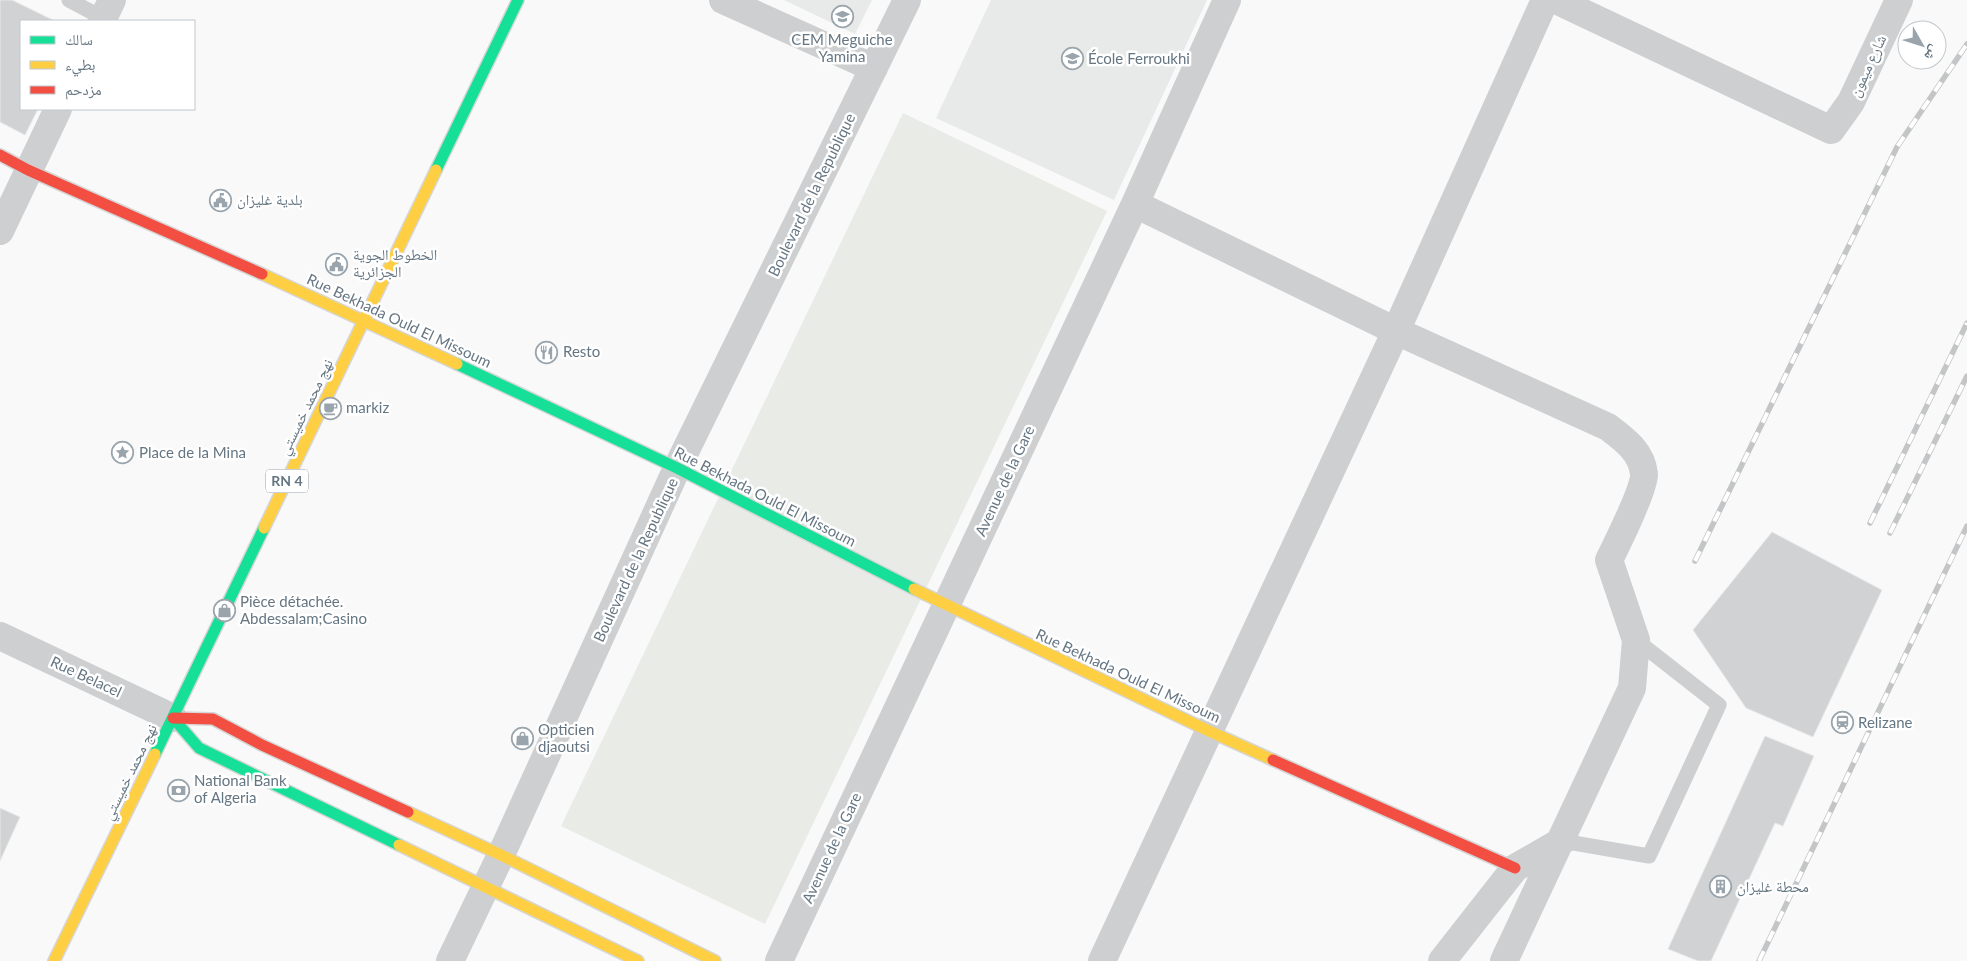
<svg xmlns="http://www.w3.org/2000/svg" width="1967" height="961" font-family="Lato,'Noto Naskh Arabic',sans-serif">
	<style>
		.built { fill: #e8e9e9 }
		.green { fill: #e8ebe6 }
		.building { fill: #d0d2d3; stroke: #e8e8e8 }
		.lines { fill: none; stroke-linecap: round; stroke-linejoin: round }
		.fast-casing { stroke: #d5d6d7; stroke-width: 14 }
		.slow-casing { stroke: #d5d6d7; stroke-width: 14 }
		.jam-casing { stroke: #d5d6d7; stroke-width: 14 }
		.lane { stroke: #cecfd0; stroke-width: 15 }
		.street { stroke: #cecfd0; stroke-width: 28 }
		.fast { stroke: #16e098; stroke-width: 11 }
		.slow { stroke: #ffcf43; stroke-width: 11 }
		.jam { stroke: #f24e42; stroke-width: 11 }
		.rail-casing { stroke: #c3c5c6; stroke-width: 5.5 }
		.rail { stroke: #fff; stroke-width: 4; stroke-dasharray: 11; stroke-linecap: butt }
		.labels { text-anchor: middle; stroke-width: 5; stroke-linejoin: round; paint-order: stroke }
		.shield { fill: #fff; stroke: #939fa8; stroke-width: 1 }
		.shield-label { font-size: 14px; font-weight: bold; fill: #657683 }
		.poi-label { font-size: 15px; fill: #657683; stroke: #fff; text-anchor: start }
		.street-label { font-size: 15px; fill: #657683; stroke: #fff }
	</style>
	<rect width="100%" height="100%" fill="#f9f9f9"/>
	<path class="built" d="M784,0h88l-17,34z
		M991,0h216l-93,200 -178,-82z"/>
	<path class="green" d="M903,113l204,98 -342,713 -204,-98z"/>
	<path class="building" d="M0,0h12l43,21h-34v88h17l-13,26 -25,-13z
		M1772,532l110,58 -69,147 -67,-29 -53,-78z
		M1765,736l49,20 -31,70 -8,-3 -64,138h-13l-30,-12z
		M0,808l20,9 -20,44z"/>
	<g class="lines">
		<defs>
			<path id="fast" d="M436,170l82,-170
				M457,364l220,104 237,121
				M173,718l26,30 200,97
				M155,754l109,-226"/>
			<path id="slow" d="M262,274l195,90
				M264,528l172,-358
				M914,589l295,142 64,29
				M408,812l93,43 214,106
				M399,845l239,116
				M54,961l101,-207"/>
			<path id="jam" d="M0,155l28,15 234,104
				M173,718l40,1 49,26 146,67
				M1273,760l242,108"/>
		</defs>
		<use href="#fast" class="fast-casing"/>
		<use href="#slow" class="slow-casing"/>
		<use href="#jam" class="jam-casing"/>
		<path class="lane" d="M69,0l34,18
			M1562,841l87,15 70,-151 -83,-65"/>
		<path class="street" d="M723,0l151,68
			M1556,0l275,130 20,-28 48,-102
			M102,21l10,-21
			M1135,204l261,127 212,96c16,12 34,25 36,47 2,12 -28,72 -35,86l27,80 -4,48 -128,273
			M0,231l58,-122
			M0,636l173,82
			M450,961l51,-106 176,-387 230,-468
			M779,961l356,-757 92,-204
			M1102,961l294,-630 149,-331
			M1442,961l73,-93 47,-27"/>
		<use href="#fast" class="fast"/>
		<use href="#slow" class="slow"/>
		<use href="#jam" class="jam"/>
		<defs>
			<path id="rail" d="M1870,523l97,-200
				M1890,533l77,-157
				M1695,561l202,-414 70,-103
				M1759,961l208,-435"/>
		</defs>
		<use href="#rail" class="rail-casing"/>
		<use href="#rail" class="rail"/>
	</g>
	<defs>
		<symbol id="school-ring" viewBox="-11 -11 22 22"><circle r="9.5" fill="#fff" stroke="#99a4ac" stroke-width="1.5"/><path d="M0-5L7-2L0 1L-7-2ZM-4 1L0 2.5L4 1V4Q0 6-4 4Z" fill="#99a4ac"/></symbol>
		<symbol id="civic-ring" viewBox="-11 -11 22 22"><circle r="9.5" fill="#fff" stroke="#99a4ac" stroke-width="1.5"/><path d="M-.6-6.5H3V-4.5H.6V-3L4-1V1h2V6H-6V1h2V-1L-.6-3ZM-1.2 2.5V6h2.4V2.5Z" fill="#99a4ac"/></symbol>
		<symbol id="restaurant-ring" viewBox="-11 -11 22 22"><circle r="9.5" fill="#fff" stroke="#99a4ac" stroke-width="1.5"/><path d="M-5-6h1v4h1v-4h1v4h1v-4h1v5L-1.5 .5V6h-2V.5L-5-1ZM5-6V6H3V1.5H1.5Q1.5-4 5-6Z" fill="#99a4ac"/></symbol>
		<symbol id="cafe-ring" viewBox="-11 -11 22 22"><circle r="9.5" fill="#fff" stroke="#99a4ac" stroke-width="1.5"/><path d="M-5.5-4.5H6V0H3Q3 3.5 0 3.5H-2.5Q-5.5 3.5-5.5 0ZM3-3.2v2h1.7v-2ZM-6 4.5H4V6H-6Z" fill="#99a4ac"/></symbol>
		<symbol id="sight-ring" viewBox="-11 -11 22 22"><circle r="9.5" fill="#fff" stroke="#99a4ac" stroke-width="1.5"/><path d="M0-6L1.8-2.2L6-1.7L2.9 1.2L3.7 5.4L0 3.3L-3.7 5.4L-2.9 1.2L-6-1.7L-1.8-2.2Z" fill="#99a4ac"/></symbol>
		<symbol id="shop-ring" viewBox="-11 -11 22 22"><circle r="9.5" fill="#fff" stroke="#99a4ac" stroke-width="1.5"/><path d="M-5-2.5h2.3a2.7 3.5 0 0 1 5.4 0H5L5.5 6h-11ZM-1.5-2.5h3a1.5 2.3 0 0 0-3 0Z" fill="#99a4ac"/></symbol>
		<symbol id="station-ring" viewBox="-11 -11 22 22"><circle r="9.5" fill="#fff" stroke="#99a4ac" stroke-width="1.5"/><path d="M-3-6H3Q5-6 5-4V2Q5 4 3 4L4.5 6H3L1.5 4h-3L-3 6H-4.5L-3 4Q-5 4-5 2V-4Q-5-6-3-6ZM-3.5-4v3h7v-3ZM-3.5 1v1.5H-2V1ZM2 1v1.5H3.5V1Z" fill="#99a4ac"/></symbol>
		<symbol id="bank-ring" viewBox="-11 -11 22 22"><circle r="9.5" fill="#fff" stroke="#99a4ac" stroke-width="1.5"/><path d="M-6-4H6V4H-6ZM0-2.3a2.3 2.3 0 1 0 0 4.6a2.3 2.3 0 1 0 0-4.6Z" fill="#99a4ac"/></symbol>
		<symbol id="building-ring" viewBox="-11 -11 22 22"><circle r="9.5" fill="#fff" stroke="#99a4ac" stroke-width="1.5"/><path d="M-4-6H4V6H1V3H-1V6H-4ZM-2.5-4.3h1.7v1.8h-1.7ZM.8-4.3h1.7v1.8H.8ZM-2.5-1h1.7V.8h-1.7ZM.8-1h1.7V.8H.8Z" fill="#99a4ac"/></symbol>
	</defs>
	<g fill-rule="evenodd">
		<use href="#school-ring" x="830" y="4" width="25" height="25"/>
		<use href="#school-ring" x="1060" y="46" width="25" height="25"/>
		<use href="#civic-ring" x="208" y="188" width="25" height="25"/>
		<use href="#civic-ring" x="324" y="252" width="25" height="25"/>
		<use href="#restaurant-ring" x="534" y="340" width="25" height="25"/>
		<use href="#cafe-ring" x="318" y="396" width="25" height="25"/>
		<use href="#sight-ring" x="110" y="440" width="25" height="25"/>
		<use href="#shop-ring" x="212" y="598" width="25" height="25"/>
		<use href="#station-ring" x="1830" y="710" width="25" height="25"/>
		<use href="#shop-ring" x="510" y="726" width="25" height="25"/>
		<use href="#bank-ring" x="166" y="778" width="25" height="25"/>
		<use href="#building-ring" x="1708" y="874" width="25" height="25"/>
	</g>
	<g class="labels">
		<rect class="shield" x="266" y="469.5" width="42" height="23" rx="4"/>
		<g class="shield-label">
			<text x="287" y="486">RN 4</text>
		</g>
		<g class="poi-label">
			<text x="842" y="45" text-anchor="middle">CEM Meguiche<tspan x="842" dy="17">Yamina</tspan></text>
			<text x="1088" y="64">École Ferroukhi</text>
			<text x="237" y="205">بلدية غليزان</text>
			<text x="353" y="260">الخطوط الجوية<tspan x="353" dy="17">الجزائرية</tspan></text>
			<text x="563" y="357">Resto</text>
			<text x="346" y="413">markiz</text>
			<text x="139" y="458">Place de la Mina</text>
			<text x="240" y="607">Pièce détachée.<tspan x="240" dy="17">Abdessalam;Casino</tspan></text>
			<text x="1858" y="728">Relizane</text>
			<text x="538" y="735">Opticien<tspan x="538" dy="17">djaoutsi</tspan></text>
			<text x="194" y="786">National Bank<tspan x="194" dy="17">of Algeria</tspan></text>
			<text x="1737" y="892">محطة غليزان</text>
		</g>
		<g class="street-label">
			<text transform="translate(1868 66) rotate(-65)" y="5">شارع ميمون</text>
			<text transform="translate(812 195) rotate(-64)" y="5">Boulevard de la Republique</text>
			<text transform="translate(399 321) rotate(25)" y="5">Rue Bekhada Ould El Missoum</text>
			<text transform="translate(306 407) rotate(-64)" y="5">نهج محمد خميستي</text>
			<text transform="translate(1005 481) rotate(-65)" y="5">Avenue de la Gare</text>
			<text transform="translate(765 497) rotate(27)" y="5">Rue Bekhada Ould El Missoum</text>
			<text transform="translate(636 560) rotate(-65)" y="5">Boulevard de la Republique</text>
			<text transform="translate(1128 676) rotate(25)" y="5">Rue Bekhada Ould El Missoum</text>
			<text transform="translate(86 677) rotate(25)" y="5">Rue Belacel</text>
			<text transform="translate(130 772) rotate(-64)" y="5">نهج محمد خميستي</text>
			<text transform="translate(832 848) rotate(-65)" y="5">Avenue de la Gare</text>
		</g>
	</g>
	<rect x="20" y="20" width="175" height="90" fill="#ffffff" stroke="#c1c8cd"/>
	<rect x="30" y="36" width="25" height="8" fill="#16e098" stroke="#c1c8cd"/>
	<text x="65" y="45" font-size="15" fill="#657683">سالك</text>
	<rect x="30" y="61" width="25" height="8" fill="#ffcf43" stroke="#c1c8cd"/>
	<text x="65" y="70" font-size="15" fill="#657683">بطيء</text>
	<rect x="30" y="86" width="25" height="8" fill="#f24e42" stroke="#c1c8cd"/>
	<text x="65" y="95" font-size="15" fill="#657683">مزدحم</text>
	<g transform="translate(1922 45) rotate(129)"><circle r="24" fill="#ffffff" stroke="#c1c8cd"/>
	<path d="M0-4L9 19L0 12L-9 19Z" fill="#99a4ac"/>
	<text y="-8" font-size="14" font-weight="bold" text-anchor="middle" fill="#657683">ش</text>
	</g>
</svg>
